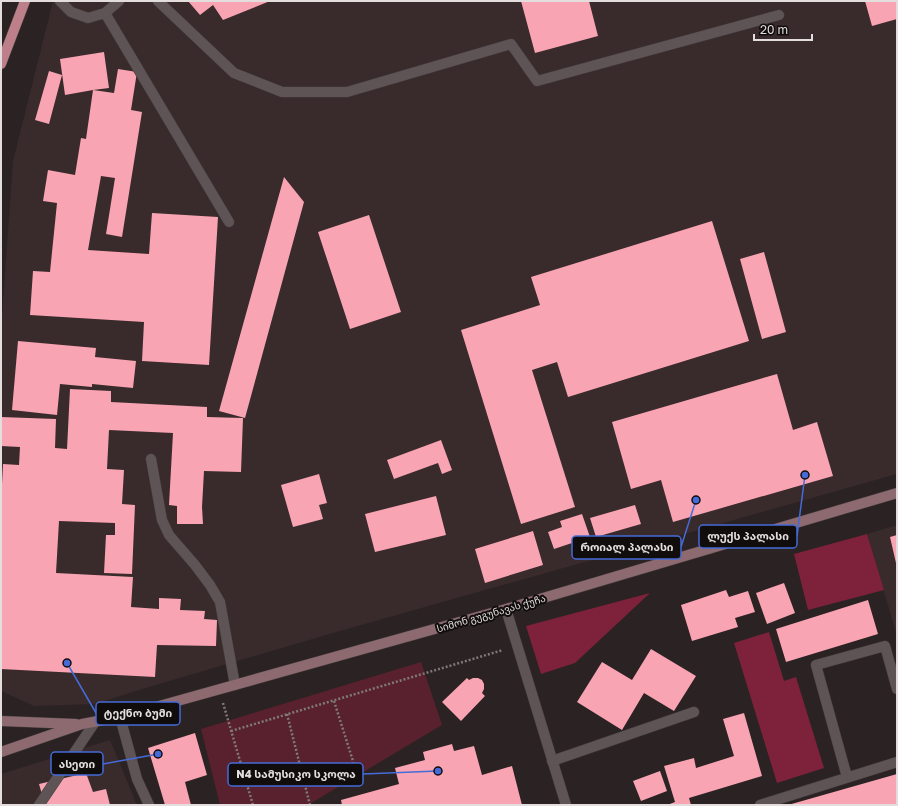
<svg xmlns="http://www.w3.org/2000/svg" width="898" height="806" font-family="'Golos Text','Noto Sans Georgian',sans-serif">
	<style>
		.built { fill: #392a2c }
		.green { fill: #58212d }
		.forest { fill: #7e223b }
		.building { fill: #f9a4b3 }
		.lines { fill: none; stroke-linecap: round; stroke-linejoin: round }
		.service-casing { stroke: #453e3f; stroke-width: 11 }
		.minor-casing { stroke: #453e3f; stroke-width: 11 }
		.secondary-casing { stroke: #453e3f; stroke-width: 11 }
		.primary-casing { stroke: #453e3f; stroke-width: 11 }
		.path { stroke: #80797a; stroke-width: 2.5; stroke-dasharray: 2 2; stroke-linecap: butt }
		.service { stroke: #5e5455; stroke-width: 10 }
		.minor { stroke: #5e5455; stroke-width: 10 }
		.secondary { stroke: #8d6a6f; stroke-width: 10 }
		.primary { stroke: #bd7f8a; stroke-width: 10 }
		.labels { text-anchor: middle; stroke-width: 4; stroke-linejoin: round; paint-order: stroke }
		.street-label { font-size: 10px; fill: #e3ddde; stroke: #110d0d }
		.leader { fill: none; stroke: #456bd9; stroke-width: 1.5 }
		.callout-dot { fill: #456bd9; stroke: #110d0d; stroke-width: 1.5 }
		.callout { fill: #110d0d; stroke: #456bd9; stroke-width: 1.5 }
		.callout-label { font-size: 11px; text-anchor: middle; font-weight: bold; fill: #e3ddde }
	</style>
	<rect width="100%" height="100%" fill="#2b2223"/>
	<path class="built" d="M53,1h844v473l-564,159 -194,57 -44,14 -61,2 -33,-15v-361l12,-169z
		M897,525v111l-30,-102z
		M110,740l27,65h-136v-31z"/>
	<path class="green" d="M421,662l21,63 -134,80h-88l-19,-76z"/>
	<path class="forest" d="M867,534l17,56 -76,20 -14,-56z
		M650,593l-75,70 -34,11 -15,-48z
		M769,632l15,49 12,-4 28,91 -47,15 -43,-140z"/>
	<path class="building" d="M188,1h82l-47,19 -10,-15 -13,10z
		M521,1h68l9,35 -63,17z
		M865,1h32v18l-25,7z
		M104,52l5,36 -16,2 21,3 4,-24 19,3 -6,38 11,2 -20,125 -16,-3 9,-56 -14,-2 -13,74 61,4 3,-41 66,4 -9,148 -67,-4 2,-39 -114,-7 3,-44 17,1 7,-69 -14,-2 5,-31 27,5 6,-37 5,1 7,-49 -28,5 -5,-36z
		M49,71l13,4 -13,49 -14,-4z
		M284,177l20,25 -59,216 -26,-7z
		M369,215l32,97 -51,17 -32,-97z
		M712,221l37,120 -181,56 -11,-35 -25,8 43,137 -54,17 -60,-194 79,-25 -9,-28z
		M764,252l22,80 -24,7 -22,-80z
		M18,341l78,7 -1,9 41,4 -3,27 -41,-4v3l-32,-3 -3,31 -45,-5z
		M777,374l16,56 24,-8 16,54 -160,46 -12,-42 -30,9 -19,-67z
		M70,389l41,2v11l96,5v10l36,1 -2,54 -37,-1 -2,36 1,17h-26v-18l-8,-1 4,-72 -64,-3 -2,39 17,1 -2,34 13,1 -3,69 -28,-1 2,-38h9v-12l-56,-2 -3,52 77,4 -2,30 28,2v-11l22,1 -1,11 25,1 -1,8 13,1 -1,26 -59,-1 -2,32 -154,-8v-164l2,-41 16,1 1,-18 -19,-1v-29l55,2 -1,29 12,1z
		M441,440l11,30 -10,4 -4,-11 -44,16 -7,-19z
		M319,474l8,29 -8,2 4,14 -30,8 -12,-42z
		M436,496l10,39 -71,17 -10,-38z
		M635,505l6,19 -45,13 -6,-19z
		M582,514l8,23 -36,12 -6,-17 14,-5 -2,-6z
		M533,531l10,34 -58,18 -10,-34z
		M897,535v28h-1l-6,-26z
		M784,583l11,30 -28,11 -11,-31z
		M726,590l3,7 19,-6 7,21 -20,6 3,9 -46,14 -11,-36z
		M868,600l10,34 -92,28 -10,-33z
		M651,649l45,27 -22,35 -30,-18 -22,37 -45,-28 25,-40 30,18z
		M467,678l2,2 4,-2h5l4,2 2,4v5l-2,4 3,3 -24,25 -19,-19z
		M744,713l18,63 -73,22 2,7h-24l8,-3 -11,-36 30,-8 2,10 38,-12 -11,-37z
		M195,733l12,42 -22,7 6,23h-26l-17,-57z
		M452,744l2,7 20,-5 8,29 30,-9 10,39h-180l-1,-5 58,-16 -4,-16 30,-8 -2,-8z
		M660,771l7,20 -26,10 -8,-20z
		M86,773l7,19 13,-3 4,16h-65l-6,-21z
		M897,774v31h-109z"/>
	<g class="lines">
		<defs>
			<path id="service" d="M60,1l11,11 17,6 17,-5 14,-12
				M158,1l76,72 48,19h65l164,-48 26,37 242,-66
				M105,13l124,209
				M151,459l11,61 7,15 26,30 15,20 10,17 15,83
				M552,761l142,-49
				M847,777l-31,-112 69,-19 12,43
				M39,805l56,-83
				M760,805l137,-43"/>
			<path id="minor" d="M506,609l60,196
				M120,717l17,62 12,26"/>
			<path id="secondary" d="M1,721l75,3
				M1,752l81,-28 38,-7 386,-108 391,-116"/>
			<path id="primary" d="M1,64l24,-63"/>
		</defs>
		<use href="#service" class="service-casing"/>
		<use href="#minor" class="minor-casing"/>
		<use href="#secondary" class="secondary-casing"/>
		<use href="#primary" class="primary-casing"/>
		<path class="path" d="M334,701l25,79
			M223,703l30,102
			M287,714l23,91
			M231,731l272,-81"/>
		<use href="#service" class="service"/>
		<use href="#minor" class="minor"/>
		<use href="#secondary" class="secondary"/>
		<use href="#primary" class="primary"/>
	</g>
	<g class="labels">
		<g class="street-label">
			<text transform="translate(491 613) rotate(-16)" y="4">სიმონ გუგუნავას ქუჩა</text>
		</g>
	</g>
	<path class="leader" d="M805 475L797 536M696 500L681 547M67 663L96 713M158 754L103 764M438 771L363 774"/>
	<g class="callout-dot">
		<circle cx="805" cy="475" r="4"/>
		<circle cx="696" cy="500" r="4"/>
		<circle cx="67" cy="663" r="4"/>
		<circle cx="158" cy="754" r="4"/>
		<circle cx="438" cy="771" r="4"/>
	</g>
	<g class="callout">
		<rect x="699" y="525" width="98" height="23" rx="4"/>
		<rect x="572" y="536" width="109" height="23" rx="4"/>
		<rect x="96" y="702" width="84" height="23" rx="4"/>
		<rect x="51" y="752" width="52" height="23" rx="4"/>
		<rect x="228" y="763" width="135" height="23" rx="4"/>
	</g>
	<g class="callout-label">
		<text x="748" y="540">ლუქს პალასი</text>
		<text x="627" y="551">როიალ პალასი</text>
		<text x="138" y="717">ტექნო ბუმი</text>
		<text x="77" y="768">ასეთი</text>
		<text x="296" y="778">N4 სამუსიკო სკოლა</text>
	</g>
	<rect width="898" height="806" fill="none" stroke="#e3ddde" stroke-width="4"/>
	<path d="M754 34v6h58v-6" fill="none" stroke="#e3ddde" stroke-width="2"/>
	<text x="760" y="34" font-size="12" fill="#e3ddde" stroke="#110d0d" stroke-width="3" paint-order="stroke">20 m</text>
</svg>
